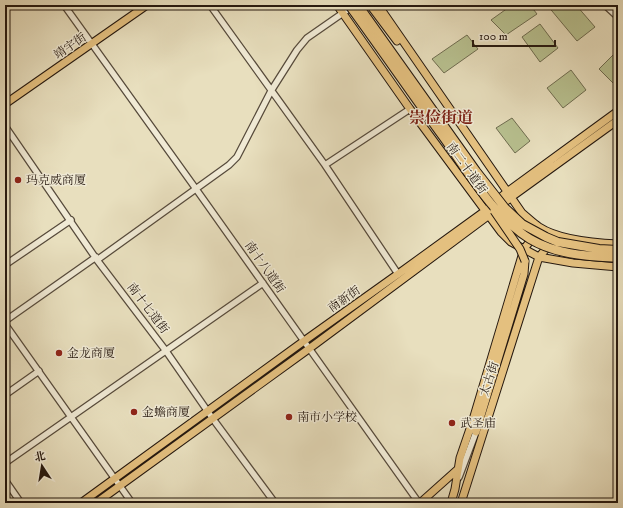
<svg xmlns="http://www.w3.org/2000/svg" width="623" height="508" font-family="'IM FELL DW Pica','Noto Serif SC',serif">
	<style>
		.green { fill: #b8c190; stroke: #6e6c50 }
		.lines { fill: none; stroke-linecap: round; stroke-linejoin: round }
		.minor-casing { stroke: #564a3b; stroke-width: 8 }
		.major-casing { stroke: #25180f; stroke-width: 9 }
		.minor { stroke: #f0ead5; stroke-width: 5.5 }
		.major { stroke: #e4c07f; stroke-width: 7 }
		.major-bridge-casing { stroke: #25180f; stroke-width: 9; stroke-linecap: butt }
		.highway-bridge-casing { stroke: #25180f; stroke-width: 10; stroke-linecap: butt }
		.major-bridge { stroke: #e4c07f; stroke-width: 7 }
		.highway-bridge { stroke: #e4c07f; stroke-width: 8 }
		.poi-dot { fill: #8f2418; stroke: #f0ead5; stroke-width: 1.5 }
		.labels { text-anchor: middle; stroke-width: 3; stroke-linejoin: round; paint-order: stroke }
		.street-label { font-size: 12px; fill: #25180f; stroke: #f0ead5 }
		.poi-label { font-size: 12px; fill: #25180f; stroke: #f0ead5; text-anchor: start }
		.district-label { font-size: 16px; font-weight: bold; fill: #7a1f14; stroke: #f0ead5 }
	</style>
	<rect width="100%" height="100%" fill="#e8dfbe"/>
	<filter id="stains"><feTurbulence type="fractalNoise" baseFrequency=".005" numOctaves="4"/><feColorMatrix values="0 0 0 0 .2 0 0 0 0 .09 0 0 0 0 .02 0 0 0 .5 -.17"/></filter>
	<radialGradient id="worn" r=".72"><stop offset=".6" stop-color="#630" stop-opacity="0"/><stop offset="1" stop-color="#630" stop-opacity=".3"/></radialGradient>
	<path class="green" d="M512,5h18l7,9 -31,21 -15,-15z
		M547,5h29l19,22 -18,14z
		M540,24l18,24 -18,14 -18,-25z
		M467,35l11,14 -34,24 -12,-14z
		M615,53l3,4v27l-2,2 -17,-17z
		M571,70l15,20 -23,18 -16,-20z
		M512,118l18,23 -15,12 -19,-25z"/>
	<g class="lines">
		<defs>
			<path id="minor" d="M64,5l132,184 223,314
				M210,5l115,160 73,109
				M605,5l13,12
				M611,5l7,6
				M5,126l92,134 69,91 47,68 62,84
				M325,165l85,-56
				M97,260l132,-95 8,-8 34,-66 26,-41 10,-12 46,-32
				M5,265l66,-45
				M5,321l91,-64
				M5,324l127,179
				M5,395l34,-24
				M5,463l258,-180
				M459,477l17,-45
				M5,480l16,23"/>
			<path id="major" d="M337,5l73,104 91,123 10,10 28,15 34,6 45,4
				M370,5l27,36
				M378,5l144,208c6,5 11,10 17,14 20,13 56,16 79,17
				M5,104l142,-99
				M476,432l48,-158 1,-13
				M81,503l223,-162 94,-67 87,-63 22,-19 111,-81
				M96,503l214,-155 178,-132 22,-18 108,-78
				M420,503l38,-34
				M451,503l4,-14 5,-31 12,-35 52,-174 16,-21
				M461,503l78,-246 18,-21"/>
		</defs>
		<use href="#minor" class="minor-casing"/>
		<use href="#major" class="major-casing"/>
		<use href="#minor" class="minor"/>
		<use href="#major" class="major"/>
		<defs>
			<path id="major-bridge" d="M494,211l26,38 5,12"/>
			<path id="highway-bridge" d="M349,5c32,44 63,89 95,133 24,34 50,79 86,101 27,16 58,17 88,19
				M358,5l118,166 29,37 17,16 24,13 12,5 41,7 19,1"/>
		</defs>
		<use href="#major-bridge" class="major-bridge-casing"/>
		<use href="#highway-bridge" class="highway-bridge-casing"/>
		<use href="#major-bridge" class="major-bridge"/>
		<use href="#highway-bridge" class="highway-bridge"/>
	</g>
	<g class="poi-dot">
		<circle cx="18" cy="180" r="4"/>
		<circle cx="59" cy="353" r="4"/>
		<circle cx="134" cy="412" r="4"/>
		<circle cx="289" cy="417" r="4"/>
		<circle cx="452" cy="423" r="4"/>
	</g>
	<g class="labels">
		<g class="street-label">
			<text transform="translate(70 46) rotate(-35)" y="4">靖宇街</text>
			<text transform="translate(467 168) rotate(54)" y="4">南二十道街</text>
			<text transform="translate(265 267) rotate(55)" y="4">南十八道街</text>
			<text transform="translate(344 299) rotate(-35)" y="4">南新街</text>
			<text transform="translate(148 308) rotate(53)" y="4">南十七道街</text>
			<text transform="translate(489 379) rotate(-72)" y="4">太古街</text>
		</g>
		<g class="poi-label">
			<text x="26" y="184">玛克威商厦</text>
			<text x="67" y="357">金龙商厦</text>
			<text x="142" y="416">金蟾商厦</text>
			<text x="297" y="421">南市小学校</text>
			<text x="460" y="427">武圣庙</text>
		</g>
		<g class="district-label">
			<text x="441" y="123">崇俭街道</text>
		</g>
	</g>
	<rect width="623" height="508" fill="none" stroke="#e8dfbe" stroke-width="20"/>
	<rect x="6" y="6" width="611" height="496" fill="none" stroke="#25180f" stroke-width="2"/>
	<rect x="10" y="10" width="603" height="488" fill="none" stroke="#25180f"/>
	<g transform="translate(42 466) rotate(348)" stroke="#f0ead5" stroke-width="3" paint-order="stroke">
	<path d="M0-3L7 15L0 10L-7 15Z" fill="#25180f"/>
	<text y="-6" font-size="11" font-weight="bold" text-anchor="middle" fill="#25180f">北</text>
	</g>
	<path d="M473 40v6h82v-6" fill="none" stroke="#25180f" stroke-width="2"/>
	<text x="479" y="40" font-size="12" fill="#25180f" stroke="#f0ead5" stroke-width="3" paint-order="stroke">100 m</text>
	<rect width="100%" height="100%" filter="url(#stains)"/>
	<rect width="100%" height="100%" fill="url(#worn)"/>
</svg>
